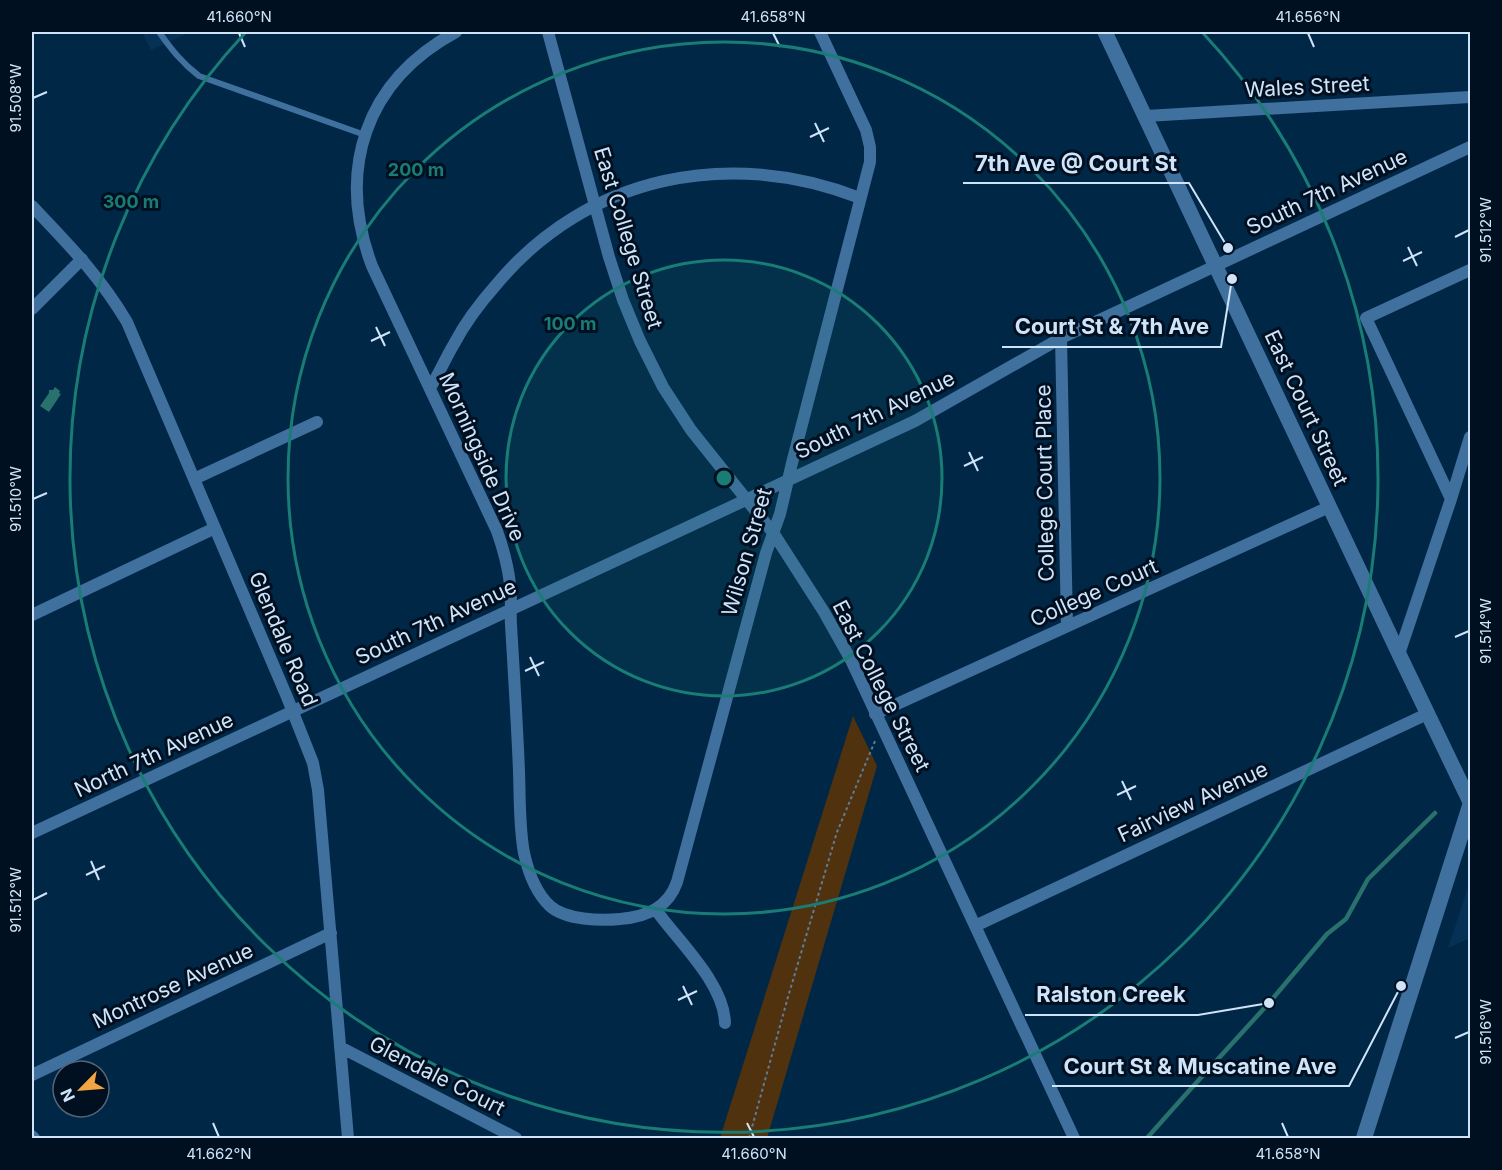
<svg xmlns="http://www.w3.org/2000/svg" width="1502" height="1170" font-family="Inter,sans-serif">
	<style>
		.built { fill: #043155 }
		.green { fill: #50330e }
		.water { fill: #29716c }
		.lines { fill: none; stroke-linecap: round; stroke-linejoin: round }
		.stream { stroke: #29716c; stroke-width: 4.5 }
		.path { stroke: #5f7c98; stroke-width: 2; stroke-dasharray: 3 3; stroke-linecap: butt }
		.service { stroke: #40709e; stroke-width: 6 }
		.minor { stroke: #40709e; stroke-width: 12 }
		.tertiary { stroke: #40709e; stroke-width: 15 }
		.secondary { stroke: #40709e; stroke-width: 16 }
		.ticks { fill: none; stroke: #d0e4f9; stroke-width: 2 }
		.ring { fill: none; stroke: #197c75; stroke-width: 3 }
		.labels { text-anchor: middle; stroke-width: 6; stroke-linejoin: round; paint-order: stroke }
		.street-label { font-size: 21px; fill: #d0e4f9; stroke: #001021 }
		.centre { fill: #197c75; stroke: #001021; stroke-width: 3 }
		.ring-label { font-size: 18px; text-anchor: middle; font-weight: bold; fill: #197c75; stroke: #001021; stroke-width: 6; stroke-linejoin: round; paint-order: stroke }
		.leader { fill: none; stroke: #d0e4f9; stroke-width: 2 }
		.callout-dot { fill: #d0e4f9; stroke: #001021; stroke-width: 2 }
		.callout-label { font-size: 22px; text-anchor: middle; font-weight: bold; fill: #d0e4f9; stroke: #001021; stroke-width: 6; stroke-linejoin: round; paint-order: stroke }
		.neatline { fill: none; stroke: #d0e4f9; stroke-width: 2 }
		.ticks-label { font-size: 15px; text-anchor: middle; fill: #d0e4f9 }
	</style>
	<rect width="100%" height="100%" fill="#012747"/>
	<path class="built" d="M142,32h49l-40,18z
		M1470,881v57l-22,10z"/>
	<path class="green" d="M853,716l24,50 -110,372h-47z"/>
	<path class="water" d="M55,387l5,4 -1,2 2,1 -12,18 -9,-6 9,-13v-3h4z"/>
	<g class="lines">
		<path class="stream" d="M1147,1138l40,-45 82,-90 58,-69 19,-15 22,-40 67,-66"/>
		<path class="path" d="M749,1138l39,-141 49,-165 38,-91"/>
		<path class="service" d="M159,32c12,17 23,31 40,44l166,59"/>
		<path class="minor" d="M456,32c-91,49 -120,138 -84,234l125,265c6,17 11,35 13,53 2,13 0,27 1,41 3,49 6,97 8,146 1,27 0,55 5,82 4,18 12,40 26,53 15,14 51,15 70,13 26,-2 48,-11 57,-37l89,-329 14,-39 12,-51 78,-301v-15l-4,-17 -46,-98
			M548,32l61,225 14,43 17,41 23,46 28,43 83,104 50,78 27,48 223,478
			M1146,116l324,-19
			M32,206c37,39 67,69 95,116l160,375 26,66 5,27 30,348
			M32,309l50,-50
			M1061,338l6,288
			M430,388c9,-14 15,-29 24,-44 11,-21 26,-41 42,-59 91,-110 234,-138 364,-87
			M194,479l123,-57
			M1451,499l19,-62
			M32,615l183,-87
			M1399,654l52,-155 -85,-181 104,-48
			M875,714l454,-207
			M32,833l883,-412 146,-83 409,-191
			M656,910c22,31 68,73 69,113
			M975,926l452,-212
			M340,1047l176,91
			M32,1075l299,-142
			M32,1136l2,2"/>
		<path class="tertiary" d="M1105,32l294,622 71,148"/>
		<path class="secondary" d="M1364,1138l106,-332"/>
	</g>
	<path class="ticks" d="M239,33l6,14M773,33l7,14M1308,33l6,14M33,98l14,-6M815,123l9,19M810,137l19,-9M1455,237l14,-7M1408,247l9,19M1403,261l19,-9M376,327l9,19M371,341l19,-9M969,452l9,19M964,466l19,-9M33,499l14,-6M1455,637l14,-6M530,657l9,19M525,671l19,-9M1122,781l9,19M1117,795l19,-9M91,861l8,19M86,875l19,-9M33,900l14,-7M683,986l9,19M678,1000l19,-9M1455,1038l14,-6M213,1123l6,14M747,1123l7,14M1282,1123l6,14"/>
	<circle cx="724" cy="478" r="218" fill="#197c75" fill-opacity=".12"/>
	<g class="ring">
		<circle cx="724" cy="478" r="218"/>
		<circle cx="724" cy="478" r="436"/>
		<path d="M1202 32A654 654 0 1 1 246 32"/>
	</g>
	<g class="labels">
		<g class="street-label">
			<text transform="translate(1307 87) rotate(-3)" y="7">Wales Street</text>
			<text transform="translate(1327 192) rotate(-25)" y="7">South 7th Avenue</text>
			<text transform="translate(628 238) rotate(73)" y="7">East College Street</text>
			<text transform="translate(1306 408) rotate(65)" y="7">East Court Street</text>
			<text transform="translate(875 415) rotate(-26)" y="7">South 7th Avenue</text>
			<text transform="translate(482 457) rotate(66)" y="7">Morningside Drive</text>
			<text transform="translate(1045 483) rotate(-91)" y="7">College Court Place</text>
			<text transform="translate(747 552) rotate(-74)" y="7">Wilson Street</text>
			<text transform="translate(1094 593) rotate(-24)" y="7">College Court</text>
			<text transform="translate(436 622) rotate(-25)" y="7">South 7th Avenue</text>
			<text transform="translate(283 639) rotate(67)" y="7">Glendale Road</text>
			<text transform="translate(881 686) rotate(63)" y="7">East College Street</text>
			<text transform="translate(154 755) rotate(-25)" y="7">North 7th Avenue</text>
			<text transform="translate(1193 802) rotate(-25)" y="7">Fairview Avenue</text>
			<text transform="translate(173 986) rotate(-25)" y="7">Montrose Avenue</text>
			<text transform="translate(437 1076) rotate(27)" y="7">Glendale Court</text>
		</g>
	</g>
	<circle cx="724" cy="478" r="9" class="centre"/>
	<g class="ring-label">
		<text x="416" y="176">200 m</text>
		<text x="131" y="208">300 m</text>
		<text x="570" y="330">100 m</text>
	</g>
	<path class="leader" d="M1228 248L1189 183H963M1232 279L1221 347H1002M1269 1003L1198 1015H1025M1401 986L1349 1086H1052"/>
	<g class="callout-dot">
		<circle cx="1228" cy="248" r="6"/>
		<circle cx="1232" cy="279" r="6"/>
		<circle cx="1269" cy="1003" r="6"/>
		<circle cx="1401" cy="986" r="6"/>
	</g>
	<g class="callout-label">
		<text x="1076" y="171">7th Ave @ Court St</text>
		<text x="1112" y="334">Court St &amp; 7th Ave</text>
		<text x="1111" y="1002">Ralston Creek</text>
		<text x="1200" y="1074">Court St &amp; Muscatine Ave</text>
	</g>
	<rect width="1502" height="1170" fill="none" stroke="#001021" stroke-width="66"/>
	<g transform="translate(81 1089) rotate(245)"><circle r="28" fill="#001021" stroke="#536577" stroke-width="1.5"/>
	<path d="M0-4.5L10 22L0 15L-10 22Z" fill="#f2a541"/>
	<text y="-9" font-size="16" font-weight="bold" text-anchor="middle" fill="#d0e4f9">N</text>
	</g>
	<rect x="33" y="33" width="1436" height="1104" class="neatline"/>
	<g class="ticks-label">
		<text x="239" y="22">41.660°N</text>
		<text x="773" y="22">41.658°N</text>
		<text x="1308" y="22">41.656°N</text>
		<text transform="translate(16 98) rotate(-90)" y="5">91.508°W</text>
		<text transform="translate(1486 230) rotate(-90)" y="5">91.512°W</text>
		<text transform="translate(16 499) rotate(-90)" y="5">91.510°W</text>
		<text transform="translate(1486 631) rotate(-90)" y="5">91.514°W</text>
		<text transform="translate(16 900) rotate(-90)" y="5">91.512°W</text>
		<text transform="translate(1486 1032) rotate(-90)" y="5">91.516°W</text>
		<text x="219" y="1159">41.662°N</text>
		<text x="754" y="1159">41.660°N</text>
		<text x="1288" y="1159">41.658°N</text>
	</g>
</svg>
